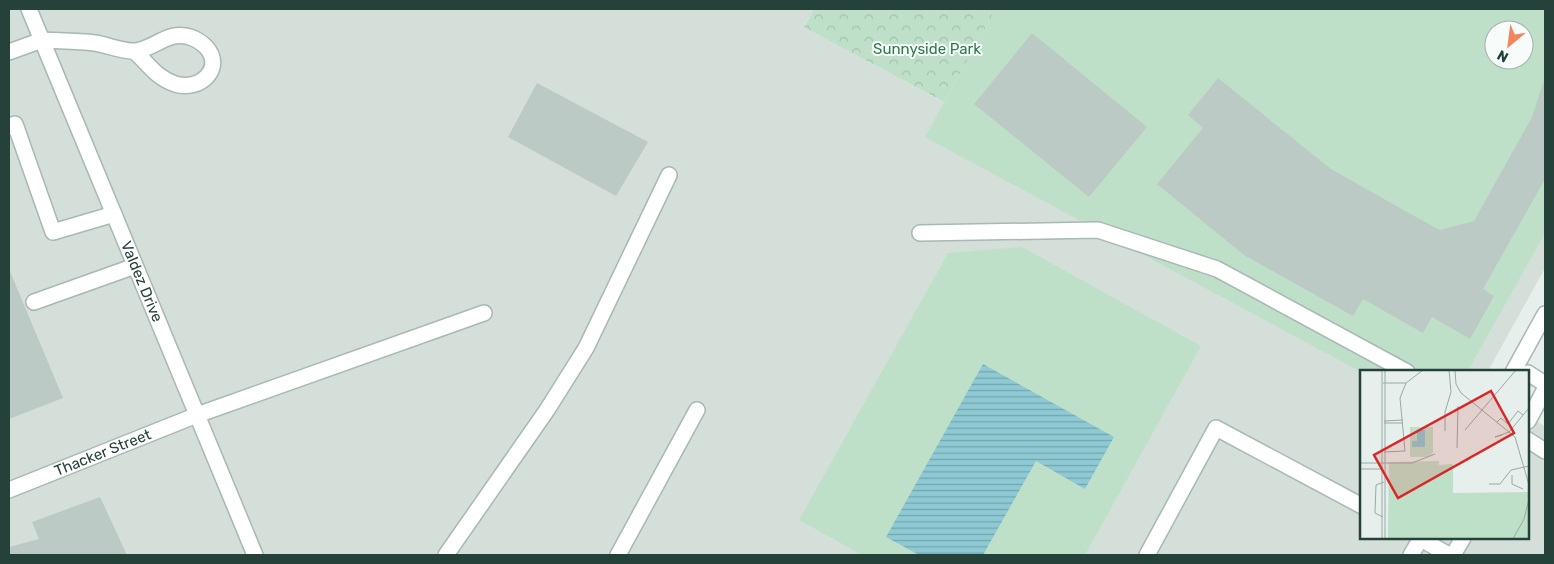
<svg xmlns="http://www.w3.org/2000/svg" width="1554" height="564" font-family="Rubik,sans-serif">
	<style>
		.built { fill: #d4dfda; fill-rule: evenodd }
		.forest { fill: url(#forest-crowns) }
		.pitch { fill: #bfe0c8; fill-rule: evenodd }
		.water { fill: url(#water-rules) }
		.building { fill: #bbcac4 }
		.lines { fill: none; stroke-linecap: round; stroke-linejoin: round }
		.service-casing { stroke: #a8b8b2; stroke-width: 18 }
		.minor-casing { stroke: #a8b8b2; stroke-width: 18 }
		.tertiary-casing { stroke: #a8b8b2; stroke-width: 18 }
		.service { stroke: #fff; stroke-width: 15 }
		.minor { stroke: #fff; stroke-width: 15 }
		.tertiary { stroke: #fff; stroke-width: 15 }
		.labels { text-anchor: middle; stroke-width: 4; stroke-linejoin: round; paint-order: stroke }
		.park-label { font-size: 15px; fill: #2d7a4b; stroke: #f7fbf9 }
		.street-label { font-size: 15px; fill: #24423a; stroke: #f7fbf9 }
		.inset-road { fill: none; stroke: #98aaa4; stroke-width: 1 }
		.view { fill: #d62828; fill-opacity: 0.15; stroke: #d62828; stroke-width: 2.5 }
		.inset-edge { fill: none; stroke: #24423a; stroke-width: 2.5 }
	</style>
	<defs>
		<pattern id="forest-crowns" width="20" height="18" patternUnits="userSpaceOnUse" patternTransform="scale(1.25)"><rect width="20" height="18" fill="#bfe0c8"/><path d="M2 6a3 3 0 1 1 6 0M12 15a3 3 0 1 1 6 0" fill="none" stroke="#a4c1ad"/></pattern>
		<pattern id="water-rules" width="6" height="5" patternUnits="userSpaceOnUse" patternTransform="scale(1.25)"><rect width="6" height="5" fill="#8ec9d4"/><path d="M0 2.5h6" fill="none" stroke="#74a5ad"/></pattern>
	</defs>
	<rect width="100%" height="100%" fill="#e6efeb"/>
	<path class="built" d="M9,9h805l-10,17 139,76 53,-93h549v259l-57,103 -126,1v166h166v-121l17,9v129h-1536zM1494,30h30v30h-30z"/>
	<path class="forest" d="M814,9h182l-52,93 -140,-75z"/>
	<path class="pitch" d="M996,9h549v224l-77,138 -107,1 -436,-235zM1494,30h30v30h-30z
		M1022,247l179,99 -116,209h-223l-63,-35 149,-267z"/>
	<path class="water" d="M983,364l131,73 -29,52 -49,-28 -53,94h-64l-33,-18z"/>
	<path class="building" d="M1032,33l115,94 -58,70 -115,-93z
		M1545,77v102l-62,110 11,7 -24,43 -38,-22 -9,16 -60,-34 -10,17 -109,-61 -87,-71 46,-56 -15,-13 30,-37 113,91 76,43 33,18 34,-9 58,-104z
		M537,83l111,59 -32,54 -108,-59z
		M9,269l54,129 -54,21z
		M100,497l27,58h-118v-8l30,-8 -7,-17z"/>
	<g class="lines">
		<defs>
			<path id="service" d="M42,40c18,1 36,1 53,3 13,2 28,9 41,8 20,-3 32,-21 54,-14 6,2 11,5 16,10 19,21 -6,45 -31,37 -20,-7 -25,-19 -41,-33
				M9,127l6,-3 38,108 61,-18
				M920,233l178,-3 119,39 190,103
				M34,302l101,-36
				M1528,373l17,11
				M197,415l287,-102
				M1528,440l17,11
				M1419,538l30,17
				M446,555l101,-145 39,-62 83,-173
				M618,555l79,-145
				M1147,555l69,-127 146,78"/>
			<g id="minor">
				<path id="s1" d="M29,9l226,546"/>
				<path d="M9,52l33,-12"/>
				<path id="s2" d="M9,490l188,-75"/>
			</g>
			<path id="tertiary" d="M1513,372l32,-58
				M1528,421l17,-32
				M1411,555l10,-17
				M1453,555l10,-17"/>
		</defs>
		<use href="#service" class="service-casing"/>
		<use href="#minor" class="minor-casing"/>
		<use href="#tertiary" class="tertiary-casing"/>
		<use href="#service" class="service"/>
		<use href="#minor" class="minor"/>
		<use href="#tertiary" class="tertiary"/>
	</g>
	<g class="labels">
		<g class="park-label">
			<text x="927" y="54">Sunnyside Park</text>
		</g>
		<g class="street-label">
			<text dy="5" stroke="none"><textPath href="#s1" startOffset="295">Valdez Drive</textPath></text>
			<text dy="5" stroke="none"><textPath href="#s2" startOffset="101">Thacker Street</textPath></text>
		</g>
	</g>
	<g transform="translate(1360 370)">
		<rect width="169" height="169" fill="#e6efeb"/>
		<path d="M93,94v29l76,-1v47h-141v-15l51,-1v-58z" fill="#bfe0c8"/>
		<path d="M50,57h23v26l-6,4h-17zM79,91v35h26l-2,13 -19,16 -56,-1 1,-62zM131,128h26l-2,13 -16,14 -10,1zM119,137l1,30 -30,-1 3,-13 11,-14zM36,161h23v8h-23z" fill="#bfe0c8"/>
		<path d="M57,60h8v17h-13v-6h5z" fill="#8ec9d4"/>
		<path class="inset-road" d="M22,0v169M95,0l1,14 5,9 54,44 14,48M23,13h23M24,51l19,-1M137,52l4,-4 7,6 10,-13 5,4M24,53h19M105,60l51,-60M85,61v-19l6,-20 -2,-22M142,65l-7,2 14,-5 20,-24M97,78l1,-42M24,82l21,-1 -5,-53 6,-15 17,-13M0,93h52l23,-9M0,99h23M152,105v9l11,5M129,114h11l11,-14 18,-4M23,147l-8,-4 1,-28 8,-3M25,169v-169M153,169l11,-20 5,-20"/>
		<path class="view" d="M131,21l23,42 -116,65 -24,-43z"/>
		<rect width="169" height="169" class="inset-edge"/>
	</g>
	<rect width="1554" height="564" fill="none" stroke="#24423a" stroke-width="20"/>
	<g transform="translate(1509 45) rotate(209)"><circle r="24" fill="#f7fbf9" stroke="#a3b1ad"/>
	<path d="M0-4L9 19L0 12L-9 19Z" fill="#f4845f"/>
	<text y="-8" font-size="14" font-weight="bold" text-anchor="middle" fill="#24423a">N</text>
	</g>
</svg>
